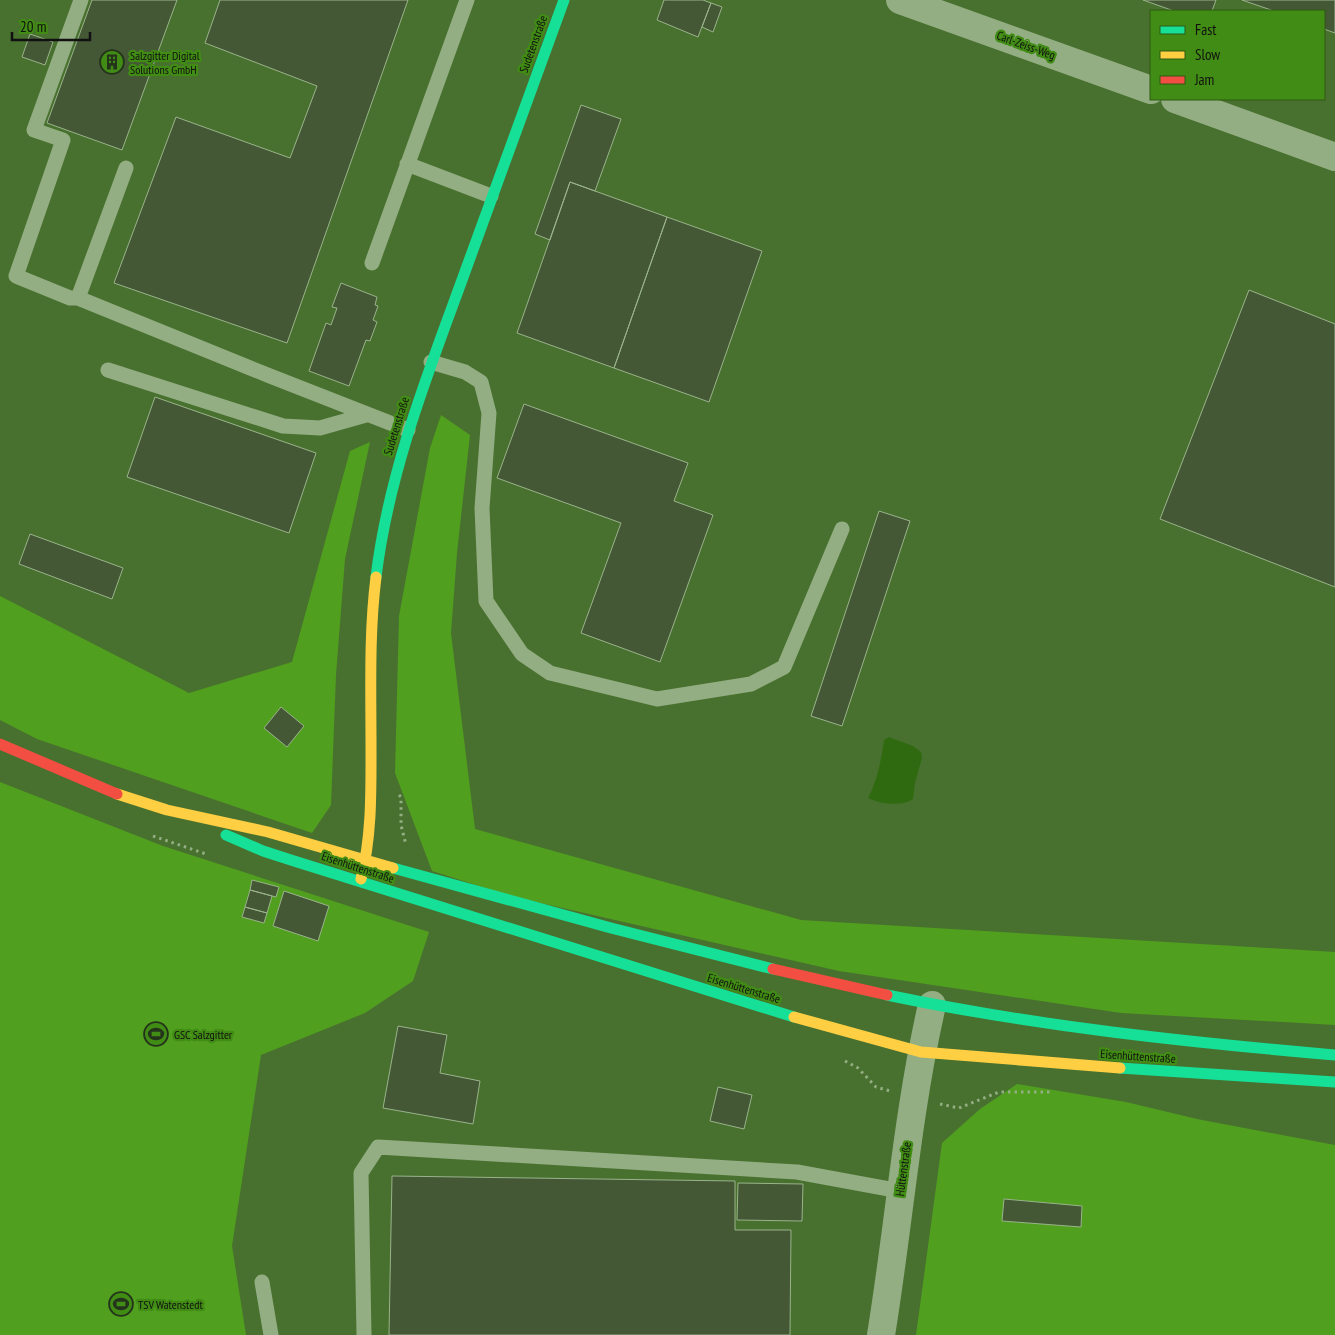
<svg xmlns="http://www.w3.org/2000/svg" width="1335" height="1335" font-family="'PT Sans Narrow',sans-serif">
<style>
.green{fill:#519f1f}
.water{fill:#306a10}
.building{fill:#445836;stroke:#9ab38b}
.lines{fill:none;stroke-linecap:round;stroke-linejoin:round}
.path{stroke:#94ae83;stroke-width:3;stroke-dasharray:2.5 4;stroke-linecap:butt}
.lane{stroke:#94ae83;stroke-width:15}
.street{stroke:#94ae83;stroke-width:28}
.fast{stroke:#16e098;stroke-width:11}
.slow{stroke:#ffcf43;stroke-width:11}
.jam{stroke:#f24e42;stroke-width:11}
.labels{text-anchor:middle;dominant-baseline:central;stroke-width:4.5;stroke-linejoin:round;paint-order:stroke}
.street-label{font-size:12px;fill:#111;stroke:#418c14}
.poi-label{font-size:12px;fill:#111;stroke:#418c14;text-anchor:start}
</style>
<rect width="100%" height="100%" fill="#48712f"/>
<path class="green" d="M441,415L470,435L457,553L451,633L475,829L801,920L1335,952V1025L1121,1013L839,971L510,896L432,871L395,773L399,616L430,448Z
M370,442L345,559L336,675L331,805L312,833L37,739L0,720V596L189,693L292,662L350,451Z
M0,782L163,846L429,932L413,981L365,1013L261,1055L232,1246L246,1335H0Z
M1017,1084L1126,1102L1197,1119L1335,1145V1335H916L942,1143L980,1109Z"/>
<path class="water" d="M889,737L913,746L921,752L922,758L915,783L913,799C902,807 879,804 868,798C878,779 881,760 884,740Z"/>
<path class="building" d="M92,0H177L122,150L47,123Z
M220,0H408L287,343L114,283L176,117L290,158L317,86L205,43Z
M664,0H703L711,3L698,37L657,20Z
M1143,0H1216L1212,11H1174Z
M1242,0H1335V33L1324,29V11H1274Z
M711,3L722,7L713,32L702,27Z
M30,34L53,42L45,65L22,57Z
M581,105L621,119L595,191L570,182L550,240L535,234Z
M570,182L667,217L614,368L517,333Z
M667,217L762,251L709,402L614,368Z
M341,283L377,297L375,305L378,306L373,320L377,322L370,341L366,340L349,386L309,371L326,323L331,325L337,308L332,307Z
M1249,290L1335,324V587L1160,519Z
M155,397L316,453L289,533L127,477Z
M524,404L688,463L674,501L713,515L660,662L581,633L621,523L497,478Z
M879,511L910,521L842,726L811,716Z
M30,534L123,568L112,599L19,564Z
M281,707L304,726L287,747L264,728Z
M252,880L279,887L276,897L250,890Z
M250,890L272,896L267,913L245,907Z
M284,891L329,906L318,941L273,926Z
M245,907L267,913L264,923L242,917Z
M398,1026L447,1035L440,1073L480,1081L473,1124L383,1108Z
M718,1087L752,1095L744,1129L710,1121Z
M392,1176L735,1181V1230H791L790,1335H389Z
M738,1183L803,1184L802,1221L737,1220Z
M1004,1199L1082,1206L1081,1227L1002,1221Z"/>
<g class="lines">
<path class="path" d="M399,795L401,797V825L406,845
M153,836L206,854
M845,1061L858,1068L876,1087L890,1091
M940,1104L959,1108L999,1092H1050"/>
<path class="lane" d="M81,0L34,130L63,140L16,276L70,298H78L270,376L408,430
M407,164L491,196
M372,263L467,0
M78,298L126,168
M431,362L465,372L481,382L489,413L482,508L486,601L522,654L550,673L657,699L751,684L784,667L842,529
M108,370L283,426L320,428L366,415
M262,1282L271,1335
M364,1335L361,1173L378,1147L797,1172L900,1191"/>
<path class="street" d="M900,0L1151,90
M1175,99L1335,157
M881,1335C899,1225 907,1114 932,1005"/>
<path class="fast" d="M376,577C388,478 424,383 458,291C493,194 528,97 564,0
M226,835L263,851L294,861L794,1017
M393,868L611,928L773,969
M887,995C1035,1026 1185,1042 1335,1055
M1120,1068L1335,1082"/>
<path class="slow" d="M117,794L167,810L268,832L393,868
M361,879C372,835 371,791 371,745C371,689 369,633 376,577
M794,1017L921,1052L1120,1068"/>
<path class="jam" d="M0,744L117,794
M773,969L887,995"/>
</g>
<defs>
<g id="building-ring" transform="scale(1.25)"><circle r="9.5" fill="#418c14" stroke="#24331c" stroke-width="1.5"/><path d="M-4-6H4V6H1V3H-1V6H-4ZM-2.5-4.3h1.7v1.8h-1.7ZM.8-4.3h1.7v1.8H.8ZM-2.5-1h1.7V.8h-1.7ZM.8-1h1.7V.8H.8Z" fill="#24331c"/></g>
<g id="stadium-ring" transform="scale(1.25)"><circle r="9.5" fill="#418c14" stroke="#24331c" stroke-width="1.5"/><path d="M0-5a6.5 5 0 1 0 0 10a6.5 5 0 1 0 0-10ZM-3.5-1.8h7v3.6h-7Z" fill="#24331c"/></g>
</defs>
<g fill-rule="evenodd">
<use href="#building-ring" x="112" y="62"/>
<use href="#stadium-ring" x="156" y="1034"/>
<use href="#stadium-ring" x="121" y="1304"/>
</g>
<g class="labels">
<g class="street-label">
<text transform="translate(533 44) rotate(-70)">Sudetenstraße</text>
<text transform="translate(1026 45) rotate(20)">Carl-Zeiss-Weg</text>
<text transform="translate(396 426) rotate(-73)">Sudetenstraße</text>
<text transform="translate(358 867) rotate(18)">Eisenhüttenstraße</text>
<text transform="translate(744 988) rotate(17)">Eisenhüttenstraße</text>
<text transform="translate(1138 1056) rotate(4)">Eisenhüttenstraße</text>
<text transform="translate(903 1169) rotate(-82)">Hüttenstraße</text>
</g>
<g class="poi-label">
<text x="130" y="55">Salzgitter Digital<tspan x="130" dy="14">Solutions GmbH</tspan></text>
<text x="174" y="1034">GSC Salzgitter</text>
<text x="138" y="1304">TSV Watenstedt</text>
</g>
</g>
<rect x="1150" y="10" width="175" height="90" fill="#418c14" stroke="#2e5b13"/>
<rect x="1160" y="26" width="25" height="8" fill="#16e098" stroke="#2e5b13"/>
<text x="1195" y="35" font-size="15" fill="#111111">Fast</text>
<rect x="1160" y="51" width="25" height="8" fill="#ffcf43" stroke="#2e5b13"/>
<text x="1195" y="60" font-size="15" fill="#111111">Slow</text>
<rect x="1160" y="76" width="25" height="8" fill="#f24e42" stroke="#2e5b13"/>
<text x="1195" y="85" font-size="15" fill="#111111">Jam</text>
<path d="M12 32v8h78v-8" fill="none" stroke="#111111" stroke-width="2.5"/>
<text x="20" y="32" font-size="15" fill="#111111" stroke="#418c14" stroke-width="4" paint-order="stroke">20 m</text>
</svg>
